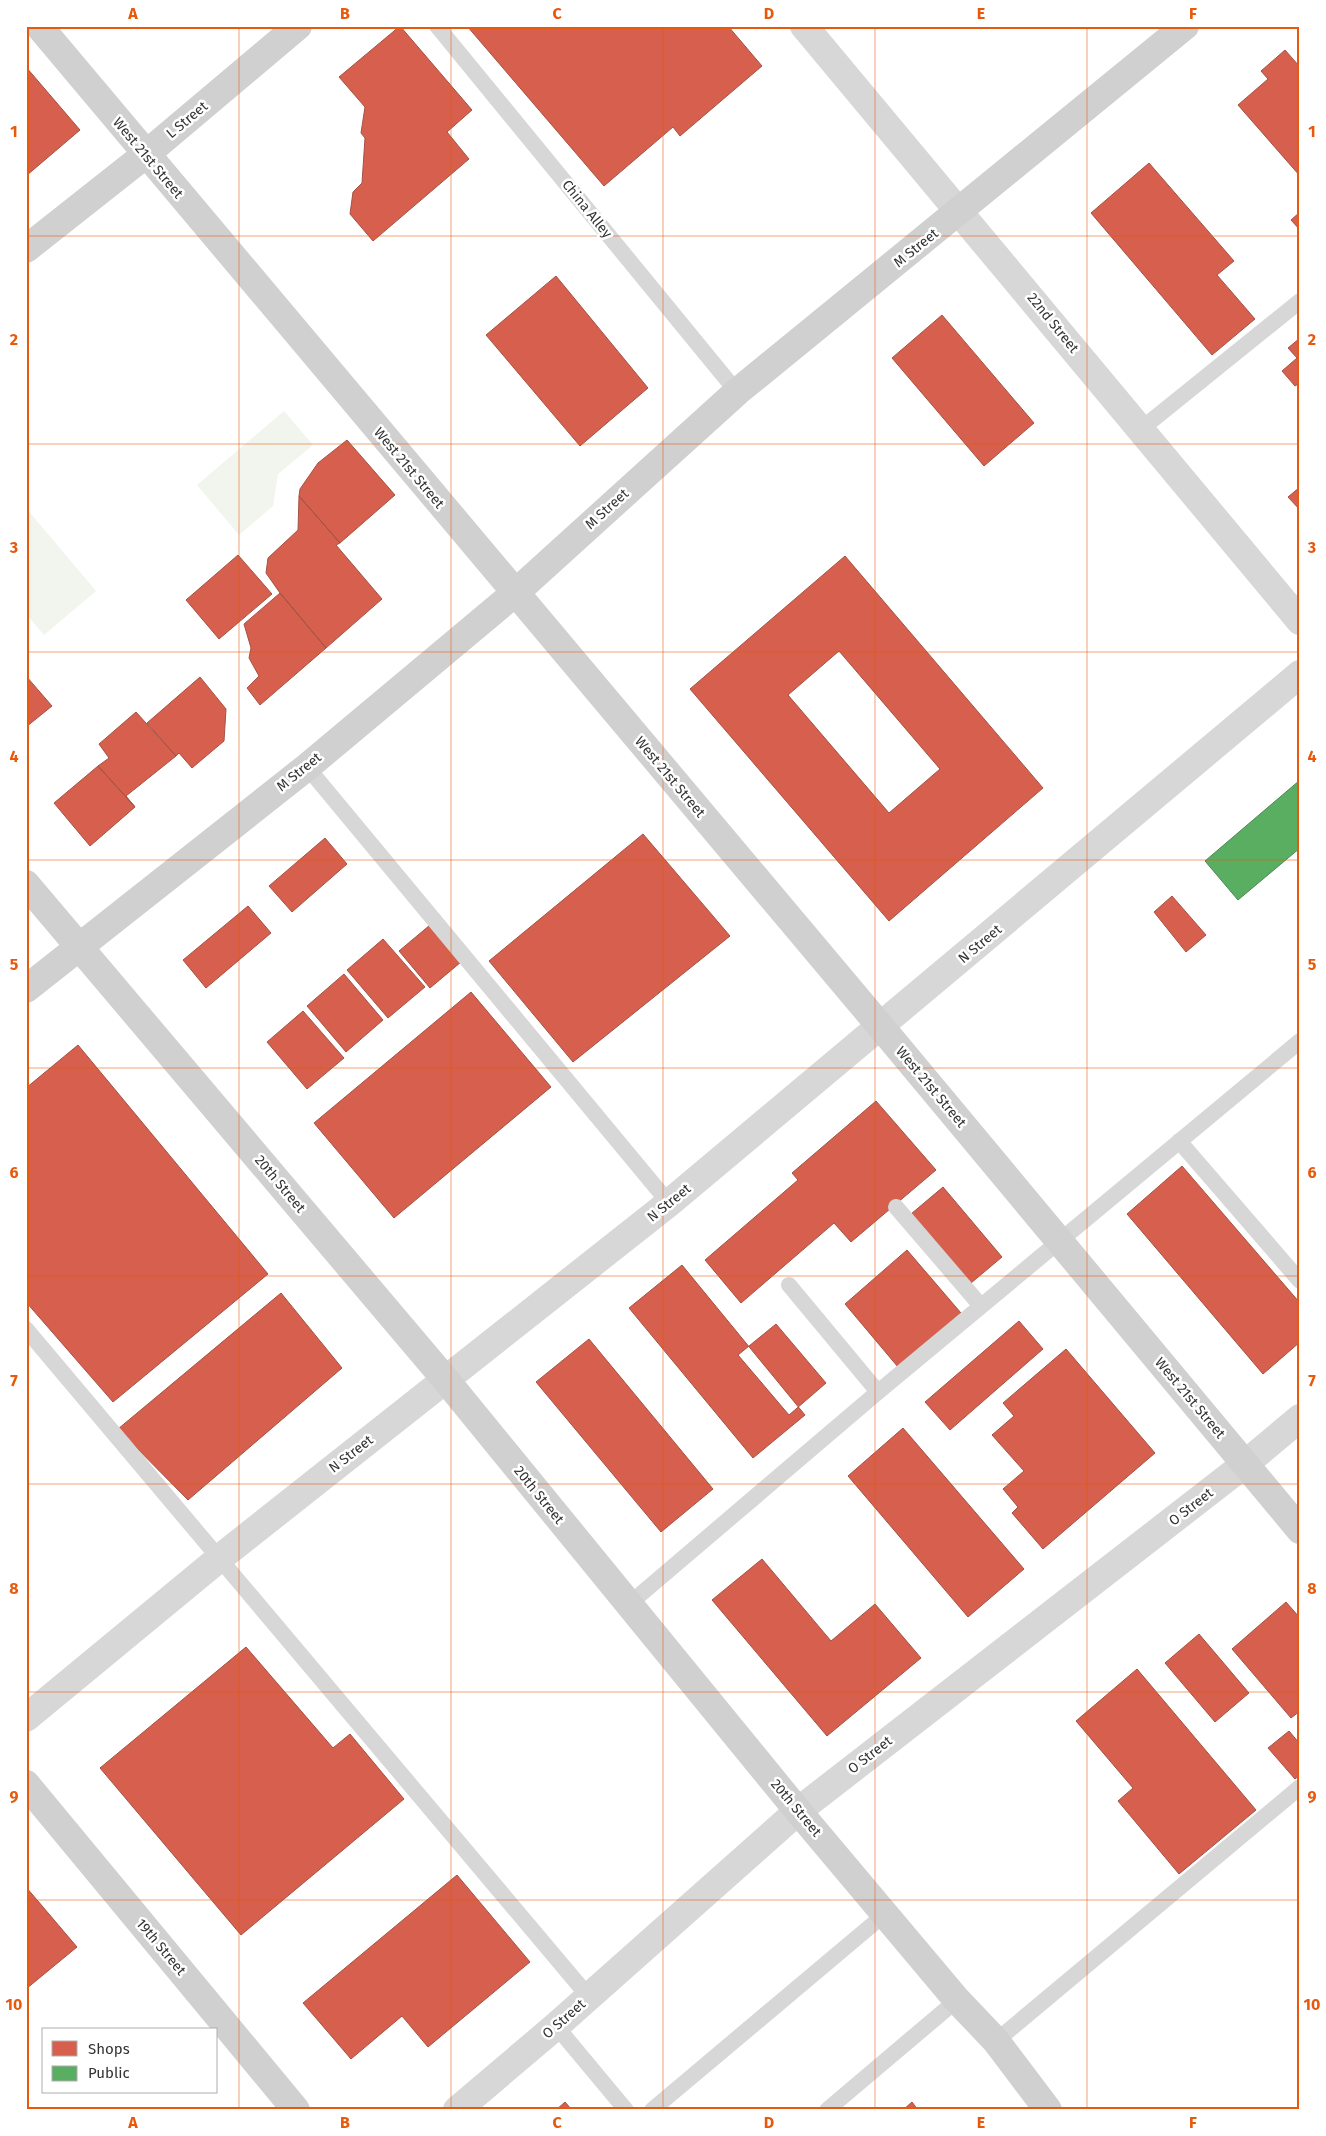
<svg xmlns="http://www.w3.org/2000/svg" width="1326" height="2136" font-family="'Fira Sans',sans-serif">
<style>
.green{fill:#f1f5ed}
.shops{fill:#d6604d;stroke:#a55245;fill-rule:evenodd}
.public{fill:#5aae61;stroke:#4e8953}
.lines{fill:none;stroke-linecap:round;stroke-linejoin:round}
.lane{stroke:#d7d7d7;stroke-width:16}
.street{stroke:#d7d7d7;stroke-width:28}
.secondary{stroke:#d0d0d0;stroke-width:28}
.grid{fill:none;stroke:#e8590c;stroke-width:1;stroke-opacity:0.55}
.labels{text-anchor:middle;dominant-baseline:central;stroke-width:5;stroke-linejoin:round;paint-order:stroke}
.street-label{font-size:14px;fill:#333;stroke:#fff}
.neatline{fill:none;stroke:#e8590c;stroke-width:2}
.grid-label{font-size:16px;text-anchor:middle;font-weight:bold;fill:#e8590c}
</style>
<rect width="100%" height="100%" fill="#fff"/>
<path class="green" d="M284,411L313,445L278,474L273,506L239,535L197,485Z
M26,508L96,591L44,635L26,614Z"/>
<path class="shops" d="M400,26L472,110L447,132L469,159L373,241L350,214L353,192L362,183L365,138L361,133L365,107L339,77Z
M467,26H728L762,66L680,136L673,127L604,186Z
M1285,50L1300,67V176L1238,105L1268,79L1261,71Z
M26,67L80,130L26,176Z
M1149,163L1234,261L1217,275L1255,319L1212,355L1091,213Z
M1300,212V230L1291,220Z
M556,276L648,388L580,446L486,335Z
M942,315L1034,423L984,466L892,358Z
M1300,338V383L1295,386L1282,371L1297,358L1288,348Z
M347,440L395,495L340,543L299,496L300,489L318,463Z
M1300,487V510L1288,497Z
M299,496L340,543L336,545L382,599L326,648L280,593L266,573L268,558L298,530Z
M238,555L272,594L219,639L186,600Z
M845,556L1043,788L889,921L690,689ZM839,651L940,769L889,813L788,695Z
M280,593L326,648L260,705L247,688L259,676L249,658L251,648L244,624Z
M26,676L52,706L26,727Z
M200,677L226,709L224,741L192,768L179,753L176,756L147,723Z
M136,712L176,756L126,796L135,807L98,766L109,758L99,744Z
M98,766L135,807L90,846L54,803Z
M643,834L730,936L573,1062L489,961Z
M325,838L347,864L292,912L269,886Z
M1172,896L1206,935L1186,952L1154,912Z
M248,906L271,933L206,988L183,960Z
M430,925L461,962L430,988L399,951Z
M383,939L425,987L388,1018L347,970Z
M344,974L383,1020L346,1052L307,1006Z
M471,992L551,1087L394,1218L314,1123Z
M303,1011L344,1058L307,1089L267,1042Z
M78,1045L268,1274L113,1402L26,1302V1088Z
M876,1101L936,1170L851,1242L834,1223L741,1303L705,1260L798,1180L792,1173Z
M1182,1166L1300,1303V1342L1263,1374L1127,1214Z
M943,1187L1002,1257L971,1283L911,1214Z
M907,1250L961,1313L898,1367L845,1304Z
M682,1265L805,1415L753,1458L629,1308Z
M281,1293L342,1368L188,1500L118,1429Z
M1019,1321L1043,1349L950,1430L925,1402Z
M776,1324L826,1383L789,1415L738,1355Z
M589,1339L713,1489L661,1532L536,1382Z
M1066,1349L1155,1453L1043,1549L1012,1513L1018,1507L1003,1489L1024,1471L992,1435L1014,1416L1003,1403Z
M903,1428L1024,1569L968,1617L848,1476Z
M762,1559L831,1641L875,1604L921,1658L827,1736L712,1600Z
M1286,1602L1300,1618V1711L1291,1718L1232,1649Z
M1199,1634L1249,1693L1215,1722L1165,1663Z
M246,1647L333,1748L350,1734L404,1799L241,1935L100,1768Z
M1137,1669L1256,1810L1179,1874L1118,1801L1133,1788L1076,1721Z
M1289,1731L1300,1744V1775L1295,1779L1268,1748Z
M457,1875L530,1962L428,2047L402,2016L351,2059L303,2003Z
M26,1887L77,1947L26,1989Z
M565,2102L572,2110H556Z
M912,2102L918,2110H903Z"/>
<path class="public" d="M1300,780V848L1238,900L1205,861Z"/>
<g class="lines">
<path class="lane" d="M437,26L737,392
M1140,430L1300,301
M307,767L669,1203
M1179,1141L1300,1281
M896,1207L981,1306
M789,1285L878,1392
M26,1329L589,1997
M628,1605L878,1392L1300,1041
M556,2026L626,2110
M996,2041L1300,1787
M652,2110L885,1914
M827,2110L957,2000"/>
<path class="street" d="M804,26L1300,621
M26,1718L221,1557L669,1203L1300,674
M457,2110L556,2026L798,1811L1245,1464L1300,1418"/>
<path class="secondary" d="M39,26L881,1027L1300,1530
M26,249L145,155L298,26
M26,884L445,1379L798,1811L957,2000L996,2041L1048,2110
M26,989L307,767L515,593L737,392L1185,26
M26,1784L296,2110"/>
</g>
<path class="grid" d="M239,26V2110M451,26V2110M663,26V2110M875,26V2110M1087,26V2110M26,236H1300M26,444H1300M26,652H1300M26,860H1300M26,1068H1300M26,1276H1300M26,1484H1300M26,1692H1300M26,1900H1300"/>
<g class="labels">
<g class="street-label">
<text transform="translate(187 120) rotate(-40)">L Street</text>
<text transform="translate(148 158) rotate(50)">West 21st Street</text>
<text transform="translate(587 209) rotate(51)">China Alley</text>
<text transform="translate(916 248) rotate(-39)">M Street</text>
<text transform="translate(1053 323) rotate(51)">22nd Street</text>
<text transform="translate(409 468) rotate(50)">West 21st Street</text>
<text transform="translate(607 509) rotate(-42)">M Street</text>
<text transform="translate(299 772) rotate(-39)">M Street</text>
<text transform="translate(670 777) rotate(50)">West 21st Street</text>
<text transform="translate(980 944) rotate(-40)">N Street</text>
<text transform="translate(931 1087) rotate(50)">West 21st Street</text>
<text transform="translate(280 1184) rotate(50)">20th Street</text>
<text transform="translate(669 1203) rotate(-39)">N Street</text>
<text transform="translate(1190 1398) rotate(50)">West 21st Street</text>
<text transform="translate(351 1454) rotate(-38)">N Street</text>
<text transform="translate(539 1495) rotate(51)">20th Street</text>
<text transform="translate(1191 1507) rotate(-38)">O Street</text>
<text transform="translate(870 1755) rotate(-38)">O Street</text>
<text transform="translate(796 1808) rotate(50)">20th Street</text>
<text transform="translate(161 1947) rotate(50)">19th Street</text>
<text transform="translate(564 2019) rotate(-41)">O Street</text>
</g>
</g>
<rect width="1326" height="2136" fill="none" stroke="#ffffff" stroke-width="55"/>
<rect x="42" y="2028" width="175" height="65" fill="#ffffff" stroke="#adadad"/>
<rect x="52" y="2041" width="25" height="15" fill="#d6604d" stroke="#adadad"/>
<text x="88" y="2054" font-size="15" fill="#333333">Shops</text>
<rect x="52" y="2066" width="25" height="15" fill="#5aae61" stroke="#adadad"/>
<text x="88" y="2078" font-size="15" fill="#333333">Public</text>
<rect x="28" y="28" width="1270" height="2080" class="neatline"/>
<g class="grid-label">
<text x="133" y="19">A</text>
<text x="345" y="19">B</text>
<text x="557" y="19">C</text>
<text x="769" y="19">D</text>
<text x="981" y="19">E</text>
<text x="1193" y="19">F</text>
<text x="14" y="137">1</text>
<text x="1312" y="137">1</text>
<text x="14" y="345">2</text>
<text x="1312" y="345">2</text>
<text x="14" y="553">3</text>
<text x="1312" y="553">3</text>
<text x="14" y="762">4</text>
<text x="1312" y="762">4</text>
<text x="14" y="970">5</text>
<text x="1312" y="970">5</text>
<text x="14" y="1178">6</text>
<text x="1312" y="1178">6</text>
<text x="14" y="1386">7</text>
<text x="1312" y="1386">7</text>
<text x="14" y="1594">8</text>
<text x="1312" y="1594">8</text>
<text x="14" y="1802">9</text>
<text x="1312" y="1802">9</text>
<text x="14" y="2010">10</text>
<text x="1312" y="2010">10</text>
<text x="133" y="2128">A</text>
<text x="345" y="2128">B</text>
<text x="557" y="2128">C</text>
<text x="769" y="2128">D</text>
<text x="981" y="2128">E</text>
<text x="1193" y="2128">F</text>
</g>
</svg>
